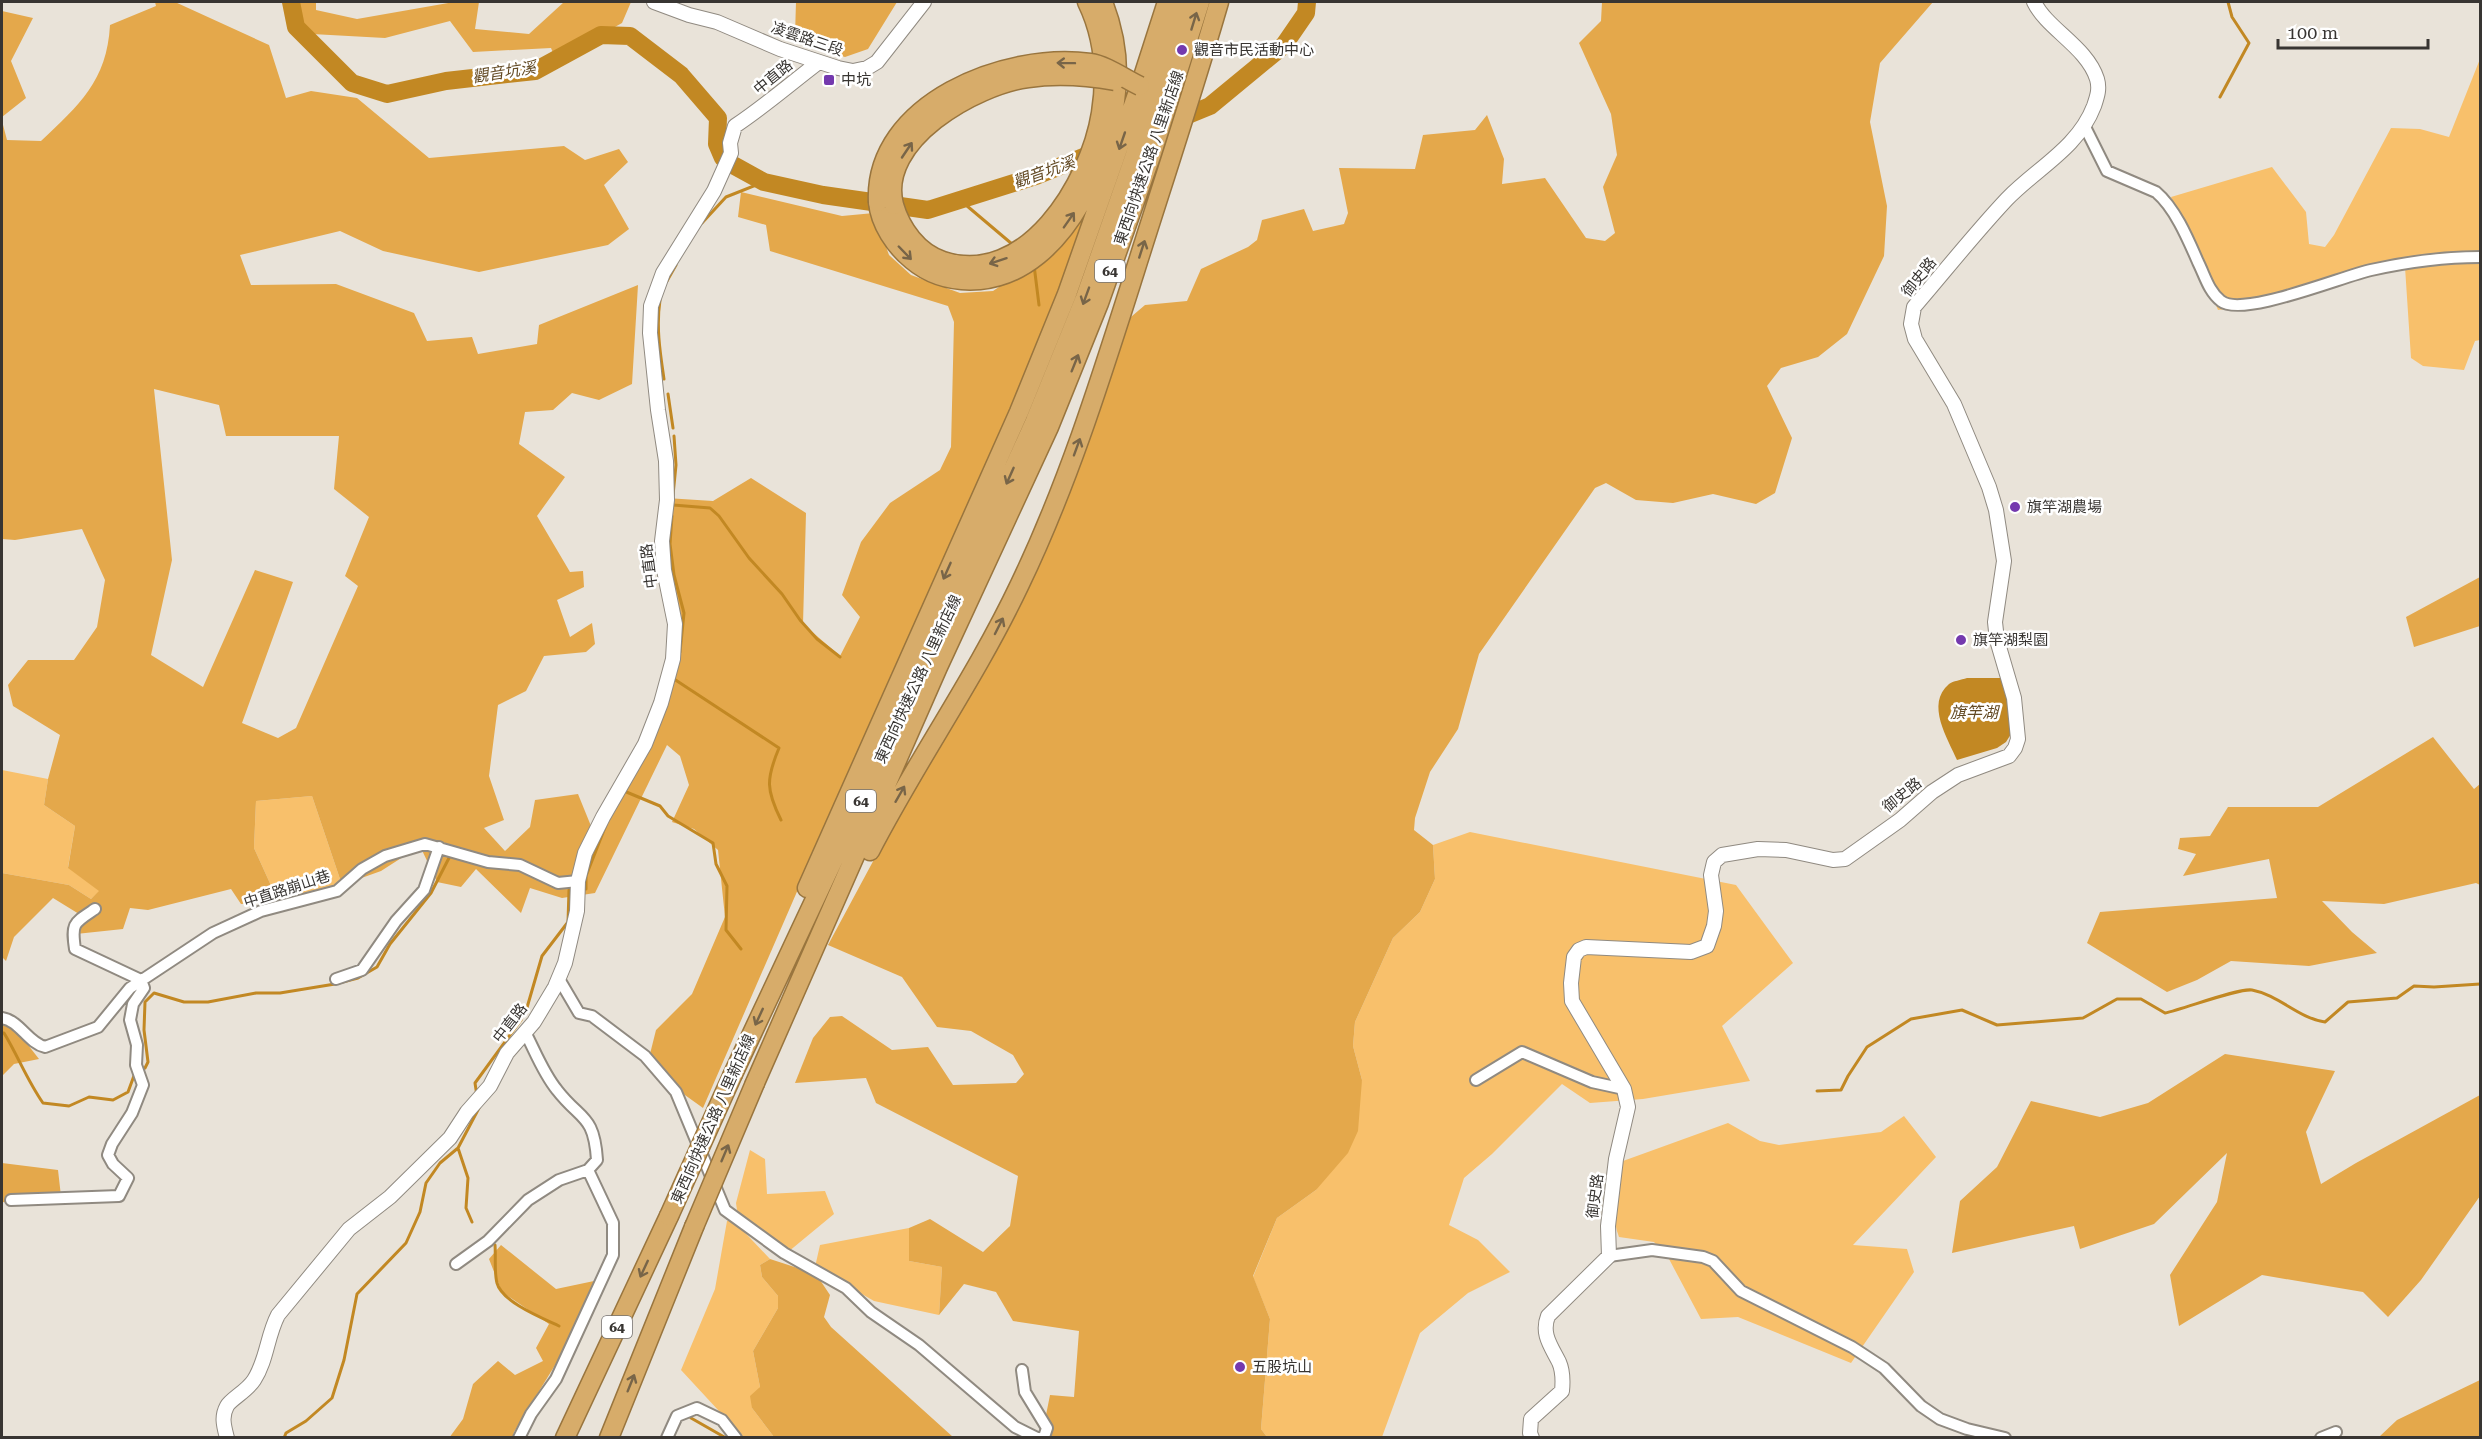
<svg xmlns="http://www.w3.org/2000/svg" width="2482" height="1439" font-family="'Roboto Serif','Noto Sans TC',serif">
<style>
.green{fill:#f8c06b}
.forest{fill:#e4a84b;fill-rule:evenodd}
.water{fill:#c28823}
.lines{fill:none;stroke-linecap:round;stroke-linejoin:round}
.stream{stroke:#c28823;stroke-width:3}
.river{stroke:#c28823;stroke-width:18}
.minor-casing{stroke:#908a81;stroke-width:14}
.tertiary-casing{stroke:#908a81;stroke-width:16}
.trunk-casing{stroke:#99753e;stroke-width:21}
.minor{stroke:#fff;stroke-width:10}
.tertiary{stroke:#fff;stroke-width:14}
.trunk{stroke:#d7ac6a;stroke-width:18}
.trunk-bridge-casing{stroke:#99753e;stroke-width:21;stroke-linecap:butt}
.trunk-bridge{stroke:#d7ac6a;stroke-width:18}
.oneway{stroke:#786548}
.poi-dot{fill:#7439ae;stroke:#fff;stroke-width:2}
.labels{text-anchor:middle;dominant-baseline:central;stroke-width:5;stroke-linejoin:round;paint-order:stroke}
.shield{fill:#fff;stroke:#747270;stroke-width:1.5}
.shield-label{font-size:14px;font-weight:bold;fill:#383532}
.street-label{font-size:15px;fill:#383532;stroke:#fff}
.poi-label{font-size:15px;fill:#383532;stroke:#fff;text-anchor:start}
.water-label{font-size:16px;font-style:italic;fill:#624923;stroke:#fff}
</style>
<rect width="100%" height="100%" fill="#e9e3d9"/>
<path class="green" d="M2480,59V340L2475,341L2464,370L2423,366L2411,358L2405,267L2249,306L2218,310L2171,197L2272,167L2306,212L2309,244L2325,247L2334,235L2391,128L2420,129L2449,137Z
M2,770L48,779L44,805L75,826L68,867L100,891L91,899L69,885L2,873Z
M312,796L342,885L278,901L254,848L256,801Z
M1470,832L1736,885L1793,963L1722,1026L1750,1081L1643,1099L1590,1103L1562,1084L1492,1154L1464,1178L1449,1225L1478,1240L1510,1272L1468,1293L1420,1333L1382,1437H1267L1261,1429L1270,1319L1253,1277L1277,1218L1316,1190L1362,1080L1353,1046L1355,1022L1393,938L1420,912L1435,879L1433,845Z
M1904,1116L1936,1157L1853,1245L1907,1249L1914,1272L1851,1363L1738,1317L1701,1319L1669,1259L1654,1242L1619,1237C1609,1212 1618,1186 1623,1161L1728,1123L1760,1141L1779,1145L1881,1132Z
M750,1150L765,1159L767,1194L825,1191L834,1214L788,1252L738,1217L736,1203Z
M727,1221H734L770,1259L760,1265L762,1277L778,1296V1308L753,1351L760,1387L752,1408L774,1437H743L681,1370L715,1289Z
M909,1228V1261L942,1267L939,1315L874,1301L815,1267L820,1245Z"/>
<path class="forest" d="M155,2H175L269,45L286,98L311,91L357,98L429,158L564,146L585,160L619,149L628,162L604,185L629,229L608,245L479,272L383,251L340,231L240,255L251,285L336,284L414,313L427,341L472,337L478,354L537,344L539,325L638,285L632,384L599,400L572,393L553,410L525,412L519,444L565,477L537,516L570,572L583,571L584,587L557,600L570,637L592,623L595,644L586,652L544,656L526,691L498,705L489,776L504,820L484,828L505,851L530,827L535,800L578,794L591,826L636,754L667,670L672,617L666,498L713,501L751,478L806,513L803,624L840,656L860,617L842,595L861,542L890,503L940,470L951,447L954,322L948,306L770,251L766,225L738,217L741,192L842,216L874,213L889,255L911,275L960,293L993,291L1041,259L1089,206L1098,209L981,489L895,666L703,1108L664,1080L650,1054L656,1030L692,994L725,917L718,850L694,829L672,822L689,785L680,756L667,745L595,893L562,898L530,888L521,913L476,869L461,887L437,882L420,846L381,871L342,885L312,796L256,801L254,848L278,901L241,904L231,889L148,910L130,908L123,929L76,934L79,914L53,898L14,937L6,961L2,957V873L69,885L91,899L99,891L68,868L75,826L44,805L48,779L60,735L13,706L8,685L28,660H74L97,627L105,580L82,529L15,540L2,539V121L7,140L41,141C79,105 107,81 110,25L156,6ZM154,389L219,405L226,436H339L334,489L369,517L345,576L358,586L296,728L278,738L242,723L293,582L255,570L203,687L151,655L172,560Z
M284,2H316V10L357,19L454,2H479L475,29L529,34L564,2H631L622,23L556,60L551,48L473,52L450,21L385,38L312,34L285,9Z
M796,2H897L868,49L845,57L804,45L795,35Z
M1602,2H1933L1880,63L1870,122L1887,206L1884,256L1847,334L1818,357L1781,368L1767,386L1792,438L1775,493L1756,504L1713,494L1673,503L1636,500L1606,483L1595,488L1479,654L1458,729L1430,772L1415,818L1414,830L1433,845L1435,879L1420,912L1393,938L1355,1022L1353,1046L1362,1080L1358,1131L1348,1153L1316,1190L1277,1218L1253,1276L1270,1319L1261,1429L1267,1437H1036L1043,1430L1050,1395L1074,1397L1079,1331L1013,1321L996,1292L964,1284L939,1315L942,1267L909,1261V1228L930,1219L983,1252L1010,1226L1018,1176L876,1103L866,1078L795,1083L813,1038L830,1017L842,1016L892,1050L928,1047L953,1085L1016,1083L1024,1074L1013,1055L971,1031L937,1027L902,977L828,945L1060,514L1125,322L1145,305L1187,301L1201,269L1248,247L1257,240L1262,220L1304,209L1313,231L1344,224L1348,213L1339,168L1415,169L1423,135L1475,130L1487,115L1504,159L1502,184L1545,178L1586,238L1605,241L1615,233L1603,187L1617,155L1611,114L1579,43L1601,21Z
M2,11L33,18L11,61L26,98L2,117Z
M2480,577V626L2414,647L2406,617Z
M2433,737L2474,789L2480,784V885L2476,883L2384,904L2322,901L2352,932L2377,953L2309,966L2231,961L2197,980L2167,992L2087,943L2100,912L2277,898L2269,859L2183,876L2196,854L2178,849L2180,838L2210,836L2228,807H2318Z
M2,1024L14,1027L39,1059L14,1064L2,1076Z
M2225,1054L2335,1071L2306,1132L2321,1184L2356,1163L2480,1095V1196L2421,1280L2388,1317L2363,1292L2262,1275L2179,1326L2170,1275L2217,1202L2227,1153L2154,1224L2080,1249L2074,1226L1952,1253L1960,1201L1997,1167L2031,1101L2100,1117L2148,1103Z
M2,1163L58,1170L62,1205L2,1202Z
M501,1245L556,1289L594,1281L560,1357L514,1432L513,1437L449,1438L463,1419L473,1384L498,1361L515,1375L543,1361L536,1348L549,1324L502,1292L489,1259Z
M770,1259L816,1274L830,1295L824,1317L831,1327L953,1437H774L752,1408L750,1396L760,1387L753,1351L778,1308V1296L762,1277L760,1265Z
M2480,1380V1437H2379L2397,1420Z"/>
<path class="water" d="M1967,678H2001L2006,688L2011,734L2006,742L1997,748L1957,760C1948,739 1925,704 1949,684C1953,681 1961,680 1967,678Z"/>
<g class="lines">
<path class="stream" d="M2220,97L2249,43L2232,17L2228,2
M960,200L1012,244
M702,223L726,197L764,182
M1034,265L1039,305
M667,281L676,265
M660,300C656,327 660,352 664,379
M668,394L673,428
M673,495L676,465L674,436
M673,505L710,508L719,516L749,558L782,594L800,620L817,639L840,657
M672,516L670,544L674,575L684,613L680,652
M674,679L779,748C766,779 766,790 781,820
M624,791L660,806L668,816L713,843L716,864L727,886L726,930L741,949
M586,889V876L606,825
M526,1011L542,956L568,922L569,890
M2,1033H4C18,1056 27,1080 43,1103L69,1106L89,1097L113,1100L128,1092L135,1073
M145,1068L148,1062L144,1030L145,1002L154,993L184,1002H208L256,993H280L335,984L358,978L377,967L390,944L431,893L450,856
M1817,1091L1841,1090L1848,1076L1867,1047L1911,1019L1962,1010L1997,1025L2083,1018L2117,999H2141L2165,1013C2184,1009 2238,988 2252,990C2279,995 2298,1018 2325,1022L2348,1002L2397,998L2414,986L2434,987L2480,984
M477,1096L475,1083L521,1020
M458,1148L468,1178L466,1208L472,1222
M495,1245C496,1257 494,1272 497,1283C502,1302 542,1318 559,1326
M691,1418L726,1438
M284,1438L286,1433L306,1421L332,1398L344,1360L357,1294L406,1243L420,1212L426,1183L440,1163L458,1148L479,1108"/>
<path class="river" d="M291,2L296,27L352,83L387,94L446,81L535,71L601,35L630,36L681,75L718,118L717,144L723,158
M1149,131L1210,106L1284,45L1306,13L1307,2
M733,165L764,182L823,195L928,210L1036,176L1098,151"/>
<g class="minor-casing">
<path id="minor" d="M2084,125L2107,171L2156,192C2175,208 2188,239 2198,262C2205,276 2209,292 2221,301C2242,318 2343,276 2371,270C2407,262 2444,257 2480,257
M561,974L559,979L579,1013L592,1016L645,1056L676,1092L725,1210L784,1253L846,1288L871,1312L919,1345L1015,1427L1037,1438
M336,979L362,970L396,921L424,890L439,847
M2,1018C20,1021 28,1043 45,1047L98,1027L130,988L213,933L261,911L337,891L362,869L385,856L425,844L488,862L520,865L558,883L578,881
M1476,1080L1522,1052L1592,1082L1624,1089
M11,1200L119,1196L128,1178L113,1164L108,1155L112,1144L132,1113L143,1085L136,1065L137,1045L130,1020L133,1004L144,988L141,980L75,949C71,923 74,923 95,909
M1609,1256L1652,1250L1703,1257L1713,1261L1741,1291L1852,1347L1884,1368L1921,1406L1940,1419L1967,1429L2005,1438
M456,1264L488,1241L528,1200L559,1180L588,1170L597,1160C594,1114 581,1121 557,1090C543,1073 535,1051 525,1032
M1022,1370L1025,1392L1047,1428L1044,1437L1040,1438
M519,1438L531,1414L556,1379L613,1255V1223L588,1170
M667,1438L677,1416L697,1408L722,1420L736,1438
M2321,1438L2336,1432"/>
</g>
<g class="tertiary-casing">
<path id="tertiary" d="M654,2L689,15L717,22L780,49L838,68L853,71L867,68L877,62L924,2
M227,1438C224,1426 221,1417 227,1406C231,1399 247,1391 254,1380C267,1360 267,1336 278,1315L349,1229L390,1197L450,1138L467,1112L490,1086L507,1053L534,1022L555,987L565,963L577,911L578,881L585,853L603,817L645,744L661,703L673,659L675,624L664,570L662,541L667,500L666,461L658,410L650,333L651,306L663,273L714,191L731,153L730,143L735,126C765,106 790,84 819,62
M1532,1438L1530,1433L1531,1419L1562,1391C1563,1381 1563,1371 1559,1362C1551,1346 1541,1334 1548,1316L1609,1256L1608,1226L1616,1159L1628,1107L1624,1089L1572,1001L1571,983L1574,957L1579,950L1586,947L1691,952L1707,946L1714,926L1716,911L1711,875L1714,862L1722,855L1758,849L1786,850L1833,860L1845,859L1900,820L1932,792L1958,775L2009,756L2015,748L2018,739L2014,698L1997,640L1995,622L2004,561L1996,510L1989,487L1954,404L1915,339L1911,324L1914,307C1945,271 1975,233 2007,199C2037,168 2078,148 2094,106C2097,97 2100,89 2097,79C2087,47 2047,29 2034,2"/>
</g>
<g class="trunk-casing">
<path id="trunk" d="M878,202C880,224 895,246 912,260C931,276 955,282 980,280C1067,272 1117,150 1117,73C1117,48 1112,25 1103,2
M894,205C901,229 918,253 943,261C1026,288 1090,183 1101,113C1107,75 1104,37 1087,2
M870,851C917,760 976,677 1020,584C1068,484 1101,378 1135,271C1163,182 1193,92 1219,2
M807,888L1019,412L1067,294L1140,86L1167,2
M733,1074L923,669L1035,421L1085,298L1136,152L1184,2
M755,1083L938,667L1049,427L1099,303L1151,156L1200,2
M565,1438L669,1216
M609,1438L694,1227"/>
</g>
<use href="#minor" class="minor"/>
<use href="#tertiary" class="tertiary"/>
<use href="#trunk" class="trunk"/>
<g class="trunk-bridge-casing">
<path id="trunk-bridge" d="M878,202C873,103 1007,51 1090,63C1106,65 1125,79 1140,86
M894,205C877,140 976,85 1028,78C1057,74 1087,76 1115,81
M669,1216L733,1074
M694,1227L755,1083"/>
</g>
<use href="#trunk-bridge" class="trunk-bridge"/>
</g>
<defs><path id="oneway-shaft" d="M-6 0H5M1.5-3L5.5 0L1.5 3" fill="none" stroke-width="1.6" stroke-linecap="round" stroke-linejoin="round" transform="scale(1.5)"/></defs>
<g class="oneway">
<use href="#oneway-shaft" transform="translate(1194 21) rotate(-73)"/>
<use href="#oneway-shaft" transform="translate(1066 63) rotate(-179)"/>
<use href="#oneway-shaft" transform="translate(1122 141) rotate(109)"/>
<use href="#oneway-shaft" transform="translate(907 150) rotate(-56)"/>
<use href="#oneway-shaft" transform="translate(1069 220) rotate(-55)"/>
<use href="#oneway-shaft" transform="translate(1142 249) rotate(-72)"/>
<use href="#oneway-shaft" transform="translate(905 253) rotate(46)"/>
<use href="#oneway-shaft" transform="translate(998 261) rotate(162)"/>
<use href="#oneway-shaft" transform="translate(1086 296) rotate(110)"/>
<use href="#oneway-shaft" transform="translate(1075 363) rotate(-68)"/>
<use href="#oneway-shaft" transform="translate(1077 447) rotate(-70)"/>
<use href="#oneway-shaft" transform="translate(1010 476) rotate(114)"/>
<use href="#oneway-shaft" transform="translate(947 571) rotate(114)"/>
<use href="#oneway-shaft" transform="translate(999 626) rotate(-63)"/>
<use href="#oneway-shaft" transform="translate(900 794) rotate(-60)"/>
<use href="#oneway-shaft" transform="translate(759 1017) rotate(115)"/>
<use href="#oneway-shaft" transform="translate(725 1153) rotate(-67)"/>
<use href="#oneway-shaft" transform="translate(644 1269) rotate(115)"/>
<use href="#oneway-shaft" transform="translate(631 1383) rotate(-68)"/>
</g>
<g class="poi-dot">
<circle cx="1182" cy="50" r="6"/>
<rect x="823" y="74" width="12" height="12" rx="3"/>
<circle cx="2015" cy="507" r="6"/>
<circle cx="1961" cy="640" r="6"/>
<circle cx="1240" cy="1367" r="6"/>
</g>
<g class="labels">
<g class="shield">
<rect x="1095" y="260" width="30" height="22" rx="4.5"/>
<rect x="846" y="790" width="30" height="22" rx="4.5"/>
<rect x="602" y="1316" width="30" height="22" rx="4.5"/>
</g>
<g class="shield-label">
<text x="1110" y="271">64</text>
<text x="861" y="801">64</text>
<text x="617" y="1327">64</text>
</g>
<g class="street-label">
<text transform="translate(807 39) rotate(19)">凌雲路三段</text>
<text transform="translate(773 77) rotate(-39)">中直路</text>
<text transform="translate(1149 158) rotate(-71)">東西向快速公路 八里新店線</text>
<text transform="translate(1919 277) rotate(-51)">御史路</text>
<text transform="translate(649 566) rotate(-97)">中直路</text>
<text transform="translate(918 679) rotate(-65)">東西向快速公路 八里新店線</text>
<text transform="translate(1902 795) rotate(-39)">御史路</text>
<text transform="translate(287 889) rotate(-18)">中直路崩山巷</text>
<text transform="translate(510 1023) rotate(-52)">中直路</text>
<text transform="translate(713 1119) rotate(-66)">東西向快速公路 八里新店線</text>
<text transform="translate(1595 1196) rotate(-83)">御史路</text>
</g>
<g class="poi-label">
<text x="1194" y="50">觀音市民活動中心</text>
<text x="841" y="80">中坑</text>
<text x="2027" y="507">旗竿湖農場</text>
<text x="1973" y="640">旗竿湖梨園</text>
<text x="1252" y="1367">五股坑山</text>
</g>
<g class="water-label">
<text transform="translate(504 72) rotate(-9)">觀音坑溪</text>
<text transform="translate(1044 172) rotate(-20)">觀音坑溪</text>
<text x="1974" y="712">旗竿湖</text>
</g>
</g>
<rect width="2482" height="1439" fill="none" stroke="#383532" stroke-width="6"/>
<path d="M2278 39v9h150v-9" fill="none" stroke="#383532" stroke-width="3"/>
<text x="2287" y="39" font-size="18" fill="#383532" stroke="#ffffff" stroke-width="4.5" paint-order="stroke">100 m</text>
</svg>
